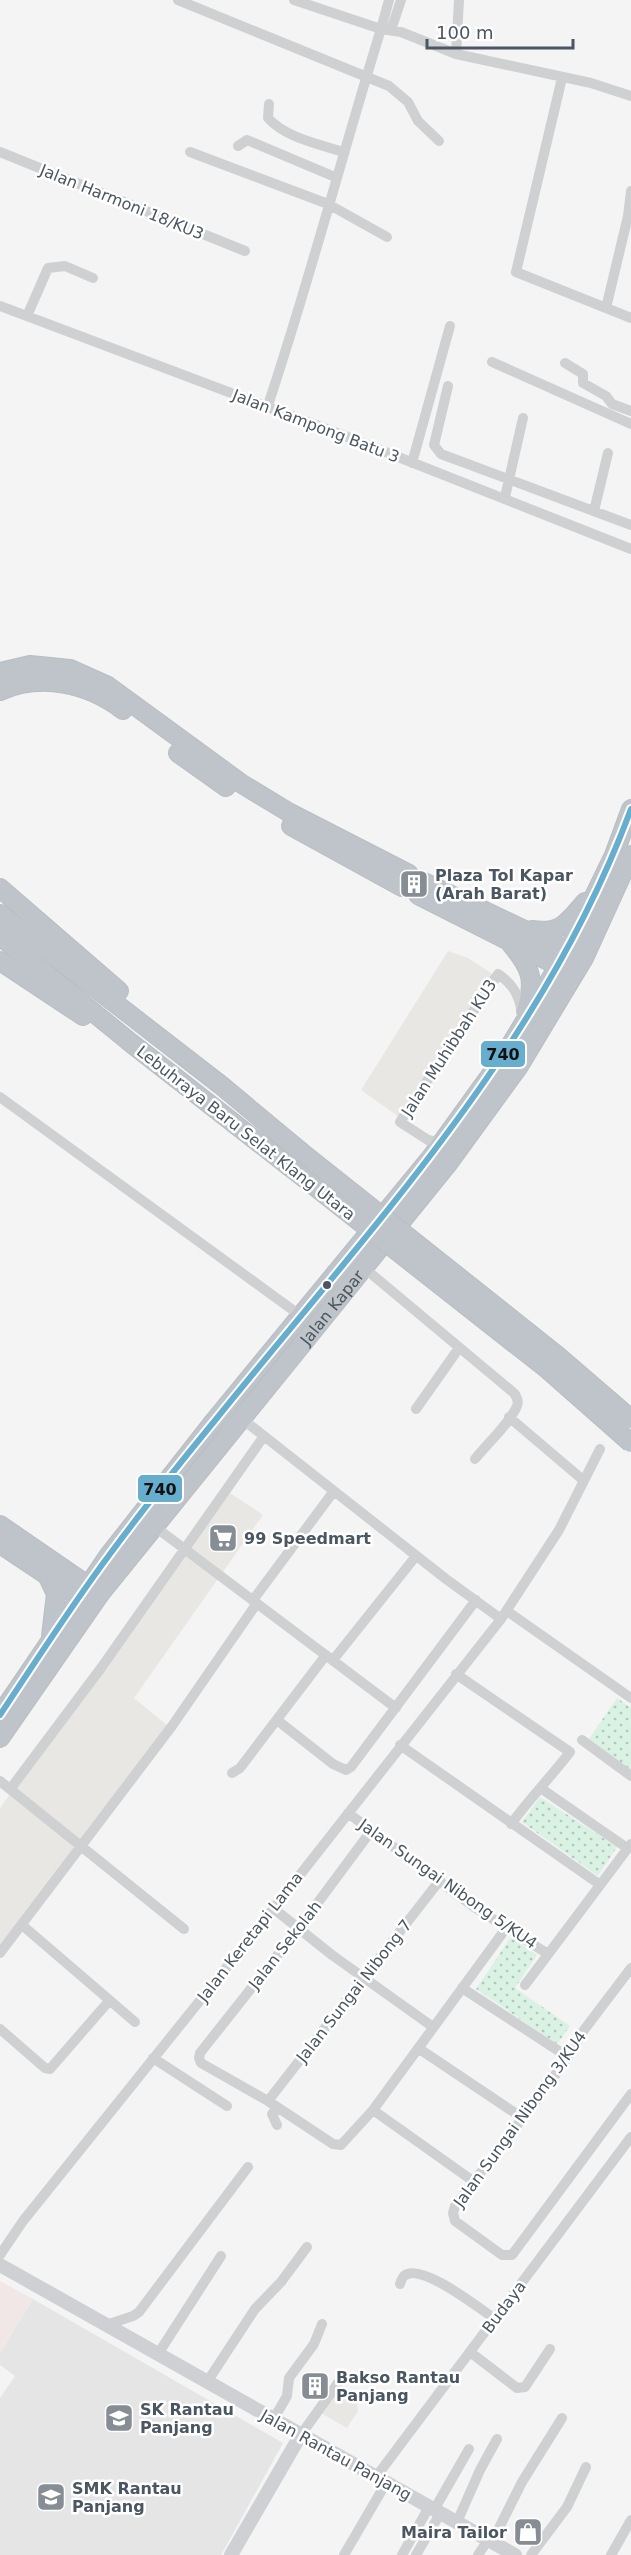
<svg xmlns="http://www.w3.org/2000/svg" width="631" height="2555" font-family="'DejaVu Sans',sans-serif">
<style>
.commercial{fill:#e8e7e3}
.education{fill:#e6e5e6}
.medical{fill:#f1e7e6}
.green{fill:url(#green-dots)}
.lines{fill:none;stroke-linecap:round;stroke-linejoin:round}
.highway-casing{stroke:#b9bec3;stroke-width:20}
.street{stroke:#ced0d2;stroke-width:10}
.secondary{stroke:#ced0d4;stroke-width:14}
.highway{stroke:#bec4c9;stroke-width:18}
.highway-bridge-casing{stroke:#b9bec3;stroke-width:20;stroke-linecap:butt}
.highway-bridge{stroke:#bec4c9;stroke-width:18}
.bus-1-casing{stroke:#fff;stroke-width:10}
.bus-1{stroke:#67adce;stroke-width:6}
.bus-dot{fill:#4a5661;stroke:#fff;stroke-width:2}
.labels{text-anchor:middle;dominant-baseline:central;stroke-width:5;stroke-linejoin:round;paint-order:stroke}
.street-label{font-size:16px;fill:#4a5661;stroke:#fff}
.poi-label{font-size:16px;font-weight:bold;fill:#4a5661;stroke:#fff;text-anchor:start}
.line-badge{stroke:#fff;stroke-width:2}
.pale-badge-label{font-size:16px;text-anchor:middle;font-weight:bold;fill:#111}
</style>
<defs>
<pattern id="green-dots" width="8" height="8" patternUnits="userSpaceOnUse" patternTransform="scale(1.5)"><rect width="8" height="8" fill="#d9f2e3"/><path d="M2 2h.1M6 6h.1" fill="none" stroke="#b2c7bb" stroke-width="1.8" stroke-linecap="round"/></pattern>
</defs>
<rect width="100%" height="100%" fill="#f4f4f4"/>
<path class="commercial" d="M448,951L468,958L494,975L399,1117L361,1090Z
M230,1493L263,1515L134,1698L168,1726L0,1946V1808Z
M339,2387L360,2400L357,2406L358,2411L347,2428L319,2412Z"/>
<path class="education" d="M33,2299L283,2443L221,2555H0V2398L15,2376L0,2365V2353Z"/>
<path class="medical" d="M0,2281L33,2299L0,2353Z"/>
<path class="green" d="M617,1698L631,1708V1770L589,1739Z
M540,1797L617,1847L598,1876L522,1822Z
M511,1937L537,1955L515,1988L570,2026L557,2044L476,1989Z"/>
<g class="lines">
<g class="highway-casing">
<g id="highway">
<path d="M0,672L30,665L70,669L108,686L242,784L290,813L409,874"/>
<path d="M0,691C41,673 88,683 123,710"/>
<path d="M178,753L226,787"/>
<path d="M291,826L402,887"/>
<path d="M424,882L577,955"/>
<path d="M0,888L119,991"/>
<path d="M418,895L568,971"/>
<path d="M0,914L222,1086L300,1151"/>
<path d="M532,930C561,934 567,923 585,902"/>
<path d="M0,936L131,1043L290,1167"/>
<path d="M511,944C531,968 536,980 526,1011"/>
<path d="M0,961L83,1016"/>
<path d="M0,1525L96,1591"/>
<path d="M0,1544L90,1604"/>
<path d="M48,1577L56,1594L51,1636"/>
<path d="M0,1715L109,1555L215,1420L432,1156L502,1059L568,950L614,855L631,809"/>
<path id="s1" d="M0,1738L100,1594L447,1165L519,1066L584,958L631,855"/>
</g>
</g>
<path class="street" d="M178,0L389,86L408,102L418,121L439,141
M294,0L381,29L389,0
M391,30L401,0
M456,54L459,0
M562,78L516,272L631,318
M269,104L268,118C286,138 319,144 343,152
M238,146L247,140L335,177
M0,152L245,251
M190,152L328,204L387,237
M0,306L345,436L631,549
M606,308L628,216L631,191
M27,316L48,268L65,266L93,278
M492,362L631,424
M565,363L583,374V383L606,396L612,404L631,411
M448,386L434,445L441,454L631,525
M267,408C309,283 342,155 381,29L401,32L456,54L591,83L631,96
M412,463L450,326
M505,497L523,418
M594,511L608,453
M0,1097L301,1316
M442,1143L428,1140L400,1122L498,974C513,984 519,995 522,1013
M363,1267L514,1393C517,1397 519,1401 517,1406C510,1423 487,1444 475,1459
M416,1409L459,1348
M509,1417L583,1480
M241,1418L446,1579L501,1619
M154,1526L396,1708
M253,1600L334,1491
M507,1611L631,1698
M333,1660L416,1556
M456,1674L570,1752C550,1778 530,1798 511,1824
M277,1720L333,1764L346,1770L351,1767L476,1600
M582,1740L631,1776
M400,1745L599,1884
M232,1773L240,1768L326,1655
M0,1781L184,1929
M11,1788L101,1668L264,1436
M542,1789L627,1848
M348,1813L474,1907L548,1954
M371,1831L299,1928L200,2053L199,2058L201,2063L268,2101L333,2144L341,2145L373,2110L507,1927
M273,1908L332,1955L433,2027
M22,1925L135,2022
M0,1953L172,1726L257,1603
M631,1968L584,2030L568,2057L545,2089L455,2206L453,2213L455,2221L502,2255H512L631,2094
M525,1985L631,1844
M462,1988L568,2057
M0,2029L45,2068L50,2069L109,2001
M418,2048L521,2117
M153,2058L227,2106
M268,2101L440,1880
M277,2108L272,2114L277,2125
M373,2110L473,2181
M0,2255L23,2221L255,1932L501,1619L559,1530L600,1449
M400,2284C401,2281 402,2278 404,2276C420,2261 480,2309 495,2319
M106,2325L133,2316L139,2312L248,2167
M470,2352L517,2388L525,2387L550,2349
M158,2354L221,2256
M207,2382L255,2309L281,2282L307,2247
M273,2420L287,2396L289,2378L314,2344L322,2324
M300,2436L338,2383
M376,2477L631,2137
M434,2510L469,2449
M457,2522L480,2470L497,2439
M492,2542L522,2482L562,2418
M344,2555L386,2483
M402,2555L429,2507
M416,2555L440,2514
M478,2555L488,2540
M531,2555L567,2507L586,2467
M611,2555L631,2520"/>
<path class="secondary" d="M0,2265L515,2555
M231,2555L300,2436"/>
<use href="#highway" class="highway"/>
<g class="highway-bridge-casing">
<path id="highway-bridge" d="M300,1151L558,1356L631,1419
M290,1167L547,1369L631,1443"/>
</g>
<use href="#highway-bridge" class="highway-bridge"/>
<g class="bus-1-casing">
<path id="bus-1" d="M0,1715C36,1661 71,1606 110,1554C144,1508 180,1463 217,1418C372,1226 544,1045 631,809"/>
</g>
<use href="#bus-1" class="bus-1"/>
</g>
<defs>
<g id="building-square" transform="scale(1.5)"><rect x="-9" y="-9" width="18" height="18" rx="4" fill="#868d94" stroke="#fff"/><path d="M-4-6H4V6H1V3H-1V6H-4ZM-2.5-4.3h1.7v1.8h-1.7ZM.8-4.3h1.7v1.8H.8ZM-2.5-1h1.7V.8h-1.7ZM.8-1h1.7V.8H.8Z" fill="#fff"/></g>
<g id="supermarket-square" transform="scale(1.5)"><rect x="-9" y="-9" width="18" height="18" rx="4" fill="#868d94" stroke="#fff"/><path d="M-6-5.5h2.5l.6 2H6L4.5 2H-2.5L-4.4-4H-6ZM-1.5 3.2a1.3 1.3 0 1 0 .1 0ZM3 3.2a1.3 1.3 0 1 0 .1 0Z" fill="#fff"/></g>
<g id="school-square" transform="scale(1.5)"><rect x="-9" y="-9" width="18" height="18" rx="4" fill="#868d94" stroke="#fff"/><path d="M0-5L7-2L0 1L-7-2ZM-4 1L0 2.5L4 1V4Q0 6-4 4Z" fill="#fff"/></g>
<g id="shop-square" transform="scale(1.5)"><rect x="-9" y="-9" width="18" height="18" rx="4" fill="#868d94" stroke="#fff"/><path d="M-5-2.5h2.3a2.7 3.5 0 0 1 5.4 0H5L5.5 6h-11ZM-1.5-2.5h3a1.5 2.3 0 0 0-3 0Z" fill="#fff"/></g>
</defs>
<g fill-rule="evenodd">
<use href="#building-square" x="414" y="884"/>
<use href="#supermarket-square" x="223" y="1538"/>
<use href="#building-square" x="315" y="2386"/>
<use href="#school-square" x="119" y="2418"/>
<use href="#school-square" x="51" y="2497"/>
<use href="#shop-square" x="528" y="2532"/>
</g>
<circle class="bus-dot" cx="327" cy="1285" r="5"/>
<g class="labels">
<g class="street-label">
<text transform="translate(122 202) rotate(22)">Jalan Harmoni 18/KU3</text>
<text transform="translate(316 426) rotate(21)">Jalan Kampong Batu 3</text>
<text transform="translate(449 1048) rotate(-57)">Jalan Muhibbah KU3</text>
<text transform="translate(246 1133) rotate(38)">Lebuhraya Baru Selat Klang Utara</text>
<text stroke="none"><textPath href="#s1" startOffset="544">Jalan Kapar</textPath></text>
<text transform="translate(448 1884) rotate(35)">Jalan Sungai Nibong 5/KU4</text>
<text transform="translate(250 1937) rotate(-52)">Jalan Keretapi Lama</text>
<text transform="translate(285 1945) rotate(-52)">Jalan Sekolah</text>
<text transform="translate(354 1991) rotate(-52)">Jalan Sungai Nibong 7</text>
<text transform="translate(520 2119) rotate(-54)">Jalan Sungai Nibong 3/KU4</text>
<text transform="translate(504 2307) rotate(-53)">Budaya</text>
<text transform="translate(336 2455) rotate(29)">Jalan Rantau Panjang</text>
</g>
<g class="poi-label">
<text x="435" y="875">Plaza Tol Kapar<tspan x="435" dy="18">(Arah Barat)</tspan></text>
<text x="244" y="1538">99 Speedmart</text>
<text x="336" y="2377">Bakso Rantau<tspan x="336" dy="18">Panjang</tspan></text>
<text x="140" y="2409">SK Rantau<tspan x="140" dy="18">Panjang</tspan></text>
<text x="72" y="2488">SMK Rantau<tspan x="72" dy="18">Panjang</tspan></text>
<text x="507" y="2532" text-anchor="end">Maira Tailor</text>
</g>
</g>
<g class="line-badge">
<rect x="480" y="1040" width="46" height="28" rx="6" fill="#67adce"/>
<rect x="137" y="1474" width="46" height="29" rx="6" fill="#67adce"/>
</g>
<g class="pale-badge-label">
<text x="503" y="1060">740</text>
<text x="160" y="1495">740</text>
</g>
<path d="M427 39v9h146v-9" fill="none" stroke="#4a5661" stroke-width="3"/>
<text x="436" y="39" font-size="18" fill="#4a5661" stroke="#ffffff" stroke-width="4.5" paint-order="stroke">100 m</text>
</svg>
